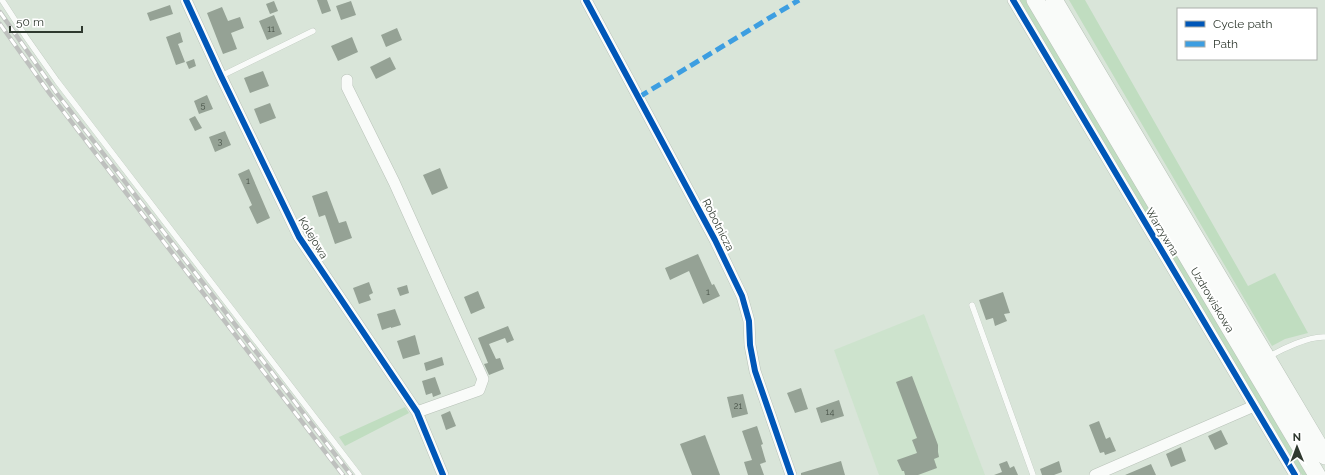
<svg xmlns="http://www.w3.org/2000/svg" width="1325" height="475" font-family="Raleway,sans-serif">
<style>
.built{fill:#cde3cd}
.green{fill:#c0ddc0}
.building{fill:#95a295}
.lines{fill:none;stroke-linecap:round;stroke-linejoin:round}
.lane-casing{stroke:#b8c2b8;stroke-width:6}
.street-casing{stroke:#b8c2b8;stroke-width:12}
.primary-casing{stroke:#b8c2b8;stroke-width:18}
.lane{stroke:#f9fbf9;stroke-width:5.5}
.street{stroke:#f9fbf9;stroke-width:11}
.primary{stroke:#f9fbf9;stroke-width:17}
.rail-casing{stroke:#bec0be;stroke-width:4.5}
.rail{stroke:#fff;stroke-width:3;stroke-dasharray:9;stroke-linecap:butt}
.quiet{stroke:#3d9ee1;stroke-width:5;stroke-dasharray:10 5;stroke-linecap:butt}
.cycleway-casing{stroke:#fff;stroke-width:8}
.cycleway{stroke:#0057b8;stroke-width:6}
.labels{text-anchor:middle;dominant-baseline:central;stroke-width:4;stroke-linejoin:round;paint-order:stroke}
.number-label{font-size:9px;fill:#485348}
.street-label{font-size:11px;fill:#2f392f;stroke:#fff}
</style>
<rect width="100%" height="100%" fill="#d9e5d9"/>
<path class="built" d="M924,314L985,475H879L834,350Z"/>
<path class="green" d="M1017,0H1027L1308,475H1302L1244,383Z
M1069,0H1085L1248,286L1275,273L1308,333L1285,339L1272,346Z
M405,407L409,413L345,446L339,437Z"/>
<path class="building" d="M317,0H327L331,11L322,14Z
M274,1L278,11L270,14L266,4Z
M351,1L356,15L341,20L336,6Z
M170,5L173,14L150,21L147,13Z
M222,7L228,21L240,17L244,28L231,33L237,49L223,54L207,13Z
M274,15L282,34L267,40L259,21Z
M397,28L402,40L386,47L381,35Z
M180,32L183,42L178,44L185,62L176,65L166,37Z
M352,37L358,52L338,61L331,46Z
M390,57L396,69L376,79L370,67Z
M194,59L196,66L189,69L186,62Z
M263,71L269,86L250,93L244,78Z
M207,95L213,109L199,114L194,101Z
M270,103L276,118L260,124L254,109Z
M195,116L202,128L195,131L189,119Z
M225,131L231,145L215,152L209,137Z
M440,168L448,188L432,195L423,175Z
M249,169L270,218L257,224L249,207L252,205L238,174Z
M327,191L339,223L346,221L352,238L335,244L325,215L319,217L312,196Z
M698,254L712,285L714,284L720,296L703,304L689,271L670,280L665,268Z
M369,282L373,293L369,295L371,300L359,304L353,288Z
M407,285L409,293L400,296L397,288Z
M478,291L485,308L471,314L464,297Z
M1003,292L1010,313L1004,314L1007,321L995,326L993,318L986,320L979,300Z
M395,309L401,325L391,328V327L382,330L377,314Z
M508,326L514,340L507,343L505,338L489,344L496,359L500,358L504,369L489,375L484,364L488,363L478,338Z
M415,335L420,354L403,359L397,341Z
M442,357L444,365L426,371L424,363Z
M912,376L938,445V452L939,457L934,459L937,468L918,475H905L904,471H902L897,460L917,453L912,440L917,438L896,382Z
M435,377L441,394L433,397L432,393L426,395L422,381Z
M801,388L808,409L795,413L787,393Z
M743,394L748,414L732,418L727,397Z
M839,400L844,416L821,423L816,408Z
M450,411L456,426L446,430L441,415Z
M1099,421L1106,439L1110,437L1116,451L1105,455L1104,452L1100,453L1089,425Z
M757,426L763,444L761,445L766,462L760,464L764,475H748L744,462L752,460L742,431Z
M1221,430L1228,444L1215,450L1208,436Z
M705,435L720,475H692L680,444Z
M1181,447L1186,461L1171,467L1166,454Z
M841,461L845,475H801V473Z
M1007,461L1010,468L1014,466L1018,475H994L1002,472L999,464Z
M1059,461L1062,472L1054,475H1042L1040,469Z
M1151,464L1156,475H1125Z"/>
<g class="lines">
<g class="lane-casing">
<path id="lane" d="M2,0L26,37L57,81L359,475
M221,76L313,31
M972,305L1033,475
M1268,357C1282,349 1309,336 1325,337"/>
</g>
<g class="street-casing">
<path id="street" d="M186,0L221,76L299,237L417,412L443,475
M586,0L715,240L742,296L749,321L750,345L755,371L791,475
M1013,0L1295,475
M347,80V87L394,182L483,379L479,390L417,412
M1095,475L1254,406"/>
</g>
<g class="primary-casing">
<path id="primary" d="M1035,0L1317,475
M1054,0L1325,456"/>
</g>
<use href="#lane" class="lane"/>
<use href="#street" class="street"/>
<use href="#primary" class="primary"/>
<g class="rail-casing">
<path id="rail" d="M0,12L55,91L351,475
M0,24L50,94L343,475"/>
</g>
<use href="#rail" class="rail"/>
<path class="quiet" d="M639,97L799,0"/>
<g class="cycleway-casing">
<path id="cycleway" d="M186,0L221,76L299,237L417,412L443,475
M586,0L715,240L742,296L749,321L750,345L755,371L791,475
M1013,0L1295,475"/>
</g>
<use href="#cycleway" class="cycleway"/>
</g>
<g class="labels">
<g class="number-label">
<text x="271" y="29">11</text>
<text x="203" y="105">5</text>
<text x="220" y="141">3</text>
<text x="248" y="181">1</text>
<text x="708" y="292">1</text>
<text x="738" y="406">21</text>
<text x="830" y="412">14</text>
</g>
<g class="street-label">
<text transform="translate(718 225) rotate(63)">Robotnicza</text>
<text transform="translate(1162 232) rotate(59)">Warzywna</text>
<text transform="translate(313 238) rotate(59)">Kolejowa</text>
<text transform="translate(1212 300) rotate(59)">Uzdrowiskowa</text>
</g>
</g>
<rect x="1177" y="8" width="140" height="52" fill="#ffffff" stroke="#acb0ac"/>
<rect x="1185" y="21" width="20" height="6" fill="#0057b8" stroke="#acb0ac"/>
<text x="1213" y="28" font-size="12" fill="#2f392f">Cycle path</text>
<rect x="1185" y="41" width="20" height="6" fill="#3d9ee1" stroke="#acb0ac"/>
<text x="1213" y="48" font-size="12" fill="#2f392f">Path</text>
<g transform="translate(1297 447) rotate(359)" stroke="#ffffff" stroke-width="3" paint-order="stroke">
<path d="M0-3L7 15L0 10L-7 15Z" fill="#2f392f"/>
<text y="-6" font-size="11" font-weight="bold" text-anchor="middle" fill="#2f392f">N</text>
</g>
<path d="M10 26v6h72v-6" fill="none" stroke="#2f392f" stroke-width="2"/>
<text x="16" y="26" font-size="12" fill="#2f392f" stroke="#ffffff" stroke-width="3" paint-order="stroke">50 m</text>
</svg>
